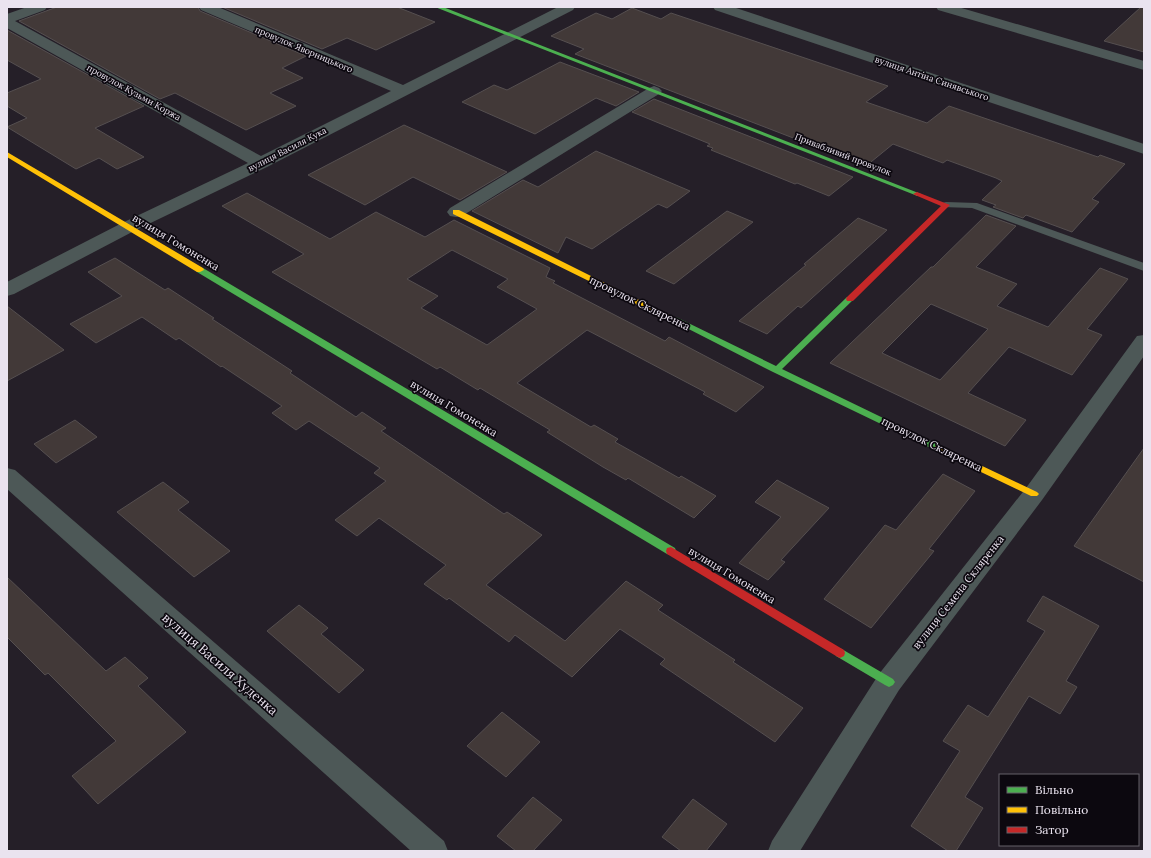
<svg xmlns="http://www.w3.org/2000/svg" width="1151" height="858" font-family="Lora,serif">
<style>
.building{fill:#423938;stroke:#554f50;fill-rule:evenodd}
.lines{fill:none;stroke-linecap:round;stroke-linejoin:round}
.lane{fill:#4d5857;fill-rule:evenodd}
.street{fill:#4d5857;fill-rule:evenodd}
.fast{fill:#4caf50;fill-rule:evenodd}
.slow{fill:#ffc107;fill-rule:evenodd}
.jam{fill:#c62828;fill-rule:evenodd}
.labels{text-anchor:middle;dominant-baseline:central;stroke-width:3.5;stroke-linejoin:round;paint-order:stroke}
.far-street-label{font-size:9px;fill:#eae3ef;stroke:#0c080f}
.street-label{font-size:11px;fill:#eae3ef;stroke:#0c080f}
.near-street-label{font-size:13px;fill:#eae3ef;stroke:#0c080f}
</style>
<rect width="100%" height="100%" fill="#251f28"/>
<path class="building" d="M57,7H198L200,11L306,56L282,68L303,78L270,93L296,106L246,130L175,93L160,99L19,21Z
M222,7H397L435,22L376,50L347,38L322,49Z
M1141,7H1144V52L1104,41Z
M632,8L661,19L671,13L888,86L866,102L927,123L949,106L1098,157L1100,155L1125,164L1092,199L1099,202L1072,232L1026,215L1023,218L993,207L996,205L982,200L1002,181L996,178L947,160L943,163L893,144L866,166L575,54L584,49L551,36L596,13L612,19Z
M7,30L144,106L95,128L144,157L117,169L99,158L76,169L7,127L27,118L7,106V93L41,79L7,60Z
M560,62L639,92L616,106L596,98L535,134L462,102L494,85L507,90Z
M654,99L853,177L829,196L797,183L795,184L711,150L713,148L707,146L710,144L632,112Z
M404,125L507,172L460,200L413,177L365,205L308,175Z
M596,151L690,191L667,208L658,204L592,249L566,237L558,253L472,211L523,180L538,187Z
M247,193L330,239L376,212L425,237L454,220L550,268L546,277L555,281L553,283L665,341L669,337L764,387L736,412L703,394L705,392L587,330L517,383L591,427L594,425L618,439L615,442L679,478L681,476L716,496L694,518L628,478L626,480L603,467L547,432L550,430L480,388L478,390L440,367L437,369L272,272L304,254L222,206ZM452,250L508,279L497,287L537,309L487,345L421,308L438,296L407,279Z
M727,211L753,222L674,284L646,271Z
M986,215L1016,226L976,267L1017,284L997,306L1048,327L1100,268L1128,279L1087,329L1102,335L1072,375L1009,347L968,393L1026,420L1005,446L830,363L931,267H933ZM931,304L988,329L940,380L882,353Z
M858,218L887,230L801,308L798,306L767,334L739,321L806,265L804,264Z
M115,258L165,290L168,288L214,318L212,319L292,371L290,373L356,417L362,412L386,428L381,431L504,514L507,512L542,535L486,585L565,641L626,581L663,605L658,610L735,660L733,662L803,708L775,742L660,664L665,659L620,629L572,677L515,635L509,642L449,598L447,600L424,584L446,565L379,518L357,536L335,520L386,481L374,473L380,468L309,421L296,430L272,413L282,406L222,366L221,367L179,338L176,340L142,317L96,343L70,324L122,296L88,272Z
M7,306L64,350L7,381Z
M75,420L97,437L56,463L34,444Z
M1144,448V582L1074,546Z
M943,474L975,491L929,549L934,551L871,628L824,599L885,525L896,530Z
M777,480L829,508L781,560L785,562L768,580L739,563L781,517L755,502Z
M163,482L189,502L178,510L230,551L194,577L117,512Z
M7,577L106,671L125,657L148,678L138,686L186,732L98,804L72,776L116,741L48,673L45,675L7,637Z
M1043,596L1099,626L1066,681L1077,687L1060,714L1029,696L965,797L983,808L956,851H948L911,826L960,751L943,741L968,705L988,717L1045,631L1027,621Z
M299,605L328,628L321,634L364,670L339,693L267,631Z
M502,712L540,742L506,777L467,746Z
M533,797L562,820L533,851H516L497,836Z
M693,799L727,824L706,851H681L662,837Z"/>
<g class="lines">
<path class="lane" d="M946,202L977,203L1144,263V271L972,208L942,207L940,205L942,203Z"/>
<path class="street" d="M27,7H47L45,10L15,21L261,156L391,91L201,10L199,7H218L403,85L558,7H575L573,10L267,167L134,231L14,294L7,296V282L122,223L248,163L7,28V14Z
M713,7H733L1144,144V154L715,10Z
M936,7H958L1144,61V70L938,10Z
M654,86L659,88L662,91L659,94L462,216L456,217L450,216L447,212L450,208L649,88Z
M1144,335V356L1042,500L899,690L800,851H768L772,841L879,674L1026,488L1137,336Z
M7,468L15,470L444,841L448,851H411L7,489Z"/>
<path class="fast" d="M435,7H443L921,194L917,196L915,195Z
M197,268H203L675,548L676,551L675,554L671,555L667,554L197,272L196,270Z
M847,297H850L854,299L782,369L941,446L943,448L941,450H935L773,372L671,320L675,317L678,318L776,366Z
M840,648L893,679L895,682L893,685L889,687L885,685L836,656L835,653L836,650Z"/>
<path class="slow" d="M7,152L203,268L204,270L200,272H197L7,157Z
M453,210H459L679,320L675,323L672,322L453,214Z
M938,445L1037,492L1039,494L1037,496H1031L935,450L933,448Z"/>
<path class="jam" d="M917,192L950,205L853,301H847L846,299L847,297L941,206L915,195L913,194Z
M671,547L844,650L845,653L844,656L840,658L836,656L667,554L666,551L667,548Z"/>
</g>
<g class="labels">
<g class="far-street-label">
<text transform="translate(304 49) rotate(23)">провулок Яворницького</text>
<text transform="translate(932 78) rotate(19)">вулиця Антіна Синявського</text>
<text transform="translate(134 92) rotate(29)">провулок Кузьми Коржа</text>
<text transform="translate(287 149) rotate(-27)">вулиця Василя Кука</text>
<text transform="translate(843 154) rotate(21)">Привабливий провулок</text>
</g>
<g class="street-label">
<text transform="translate(176 242) rotate(31)">вулиця Гомоненка</text>
<text transform="translate(640 303) rotate(26)">провулок Скляренка</text>
<text transform="translate(454 408) rotate(31)">вулиця Гомоненка</text>
<text transform="translate(932 444) rotate(26)">провулок Скляренка</text>
<text transform="translate(732 575) rotate(31)">вулиця Гомоненка</text>
<text transform="translate(958 592) rotate(-52)">вулиця Семена Скляренка</text>
</g>
<g class="near-street-label">
<text transform="translate(220 664) rotate(41)">вулиця Василя Худенка</text>
</g>
</g>
<rect width="1151" height="858" fill="none" stroke="#eae3ef" stroke-width="16"/>
<rect x="999" y="774" width="140" height="72" fill="#0c080f" stroke="#656069"/>
<rect x="1007" y="787" width="20" height="6" fill="#4caf50" stroke="#656069"/>
<text x="1035" y="794" font-size="12" fill="#eae3ef">Вільно</text>
<rect x="1007" y="807" width="20" height="6" fill="#ffc107" stroke="#656069"/>
<text x="1035" y="814" font-size="12" fill="#eae3ef">Повільно</text>
<rect x="1007" y="827" width="20" height="6" fill="#c62828" stroke="#656069"/>
<text x="1035" y="834" font-size="12" fill="#eae3ef">Затор</text>
</svg>
